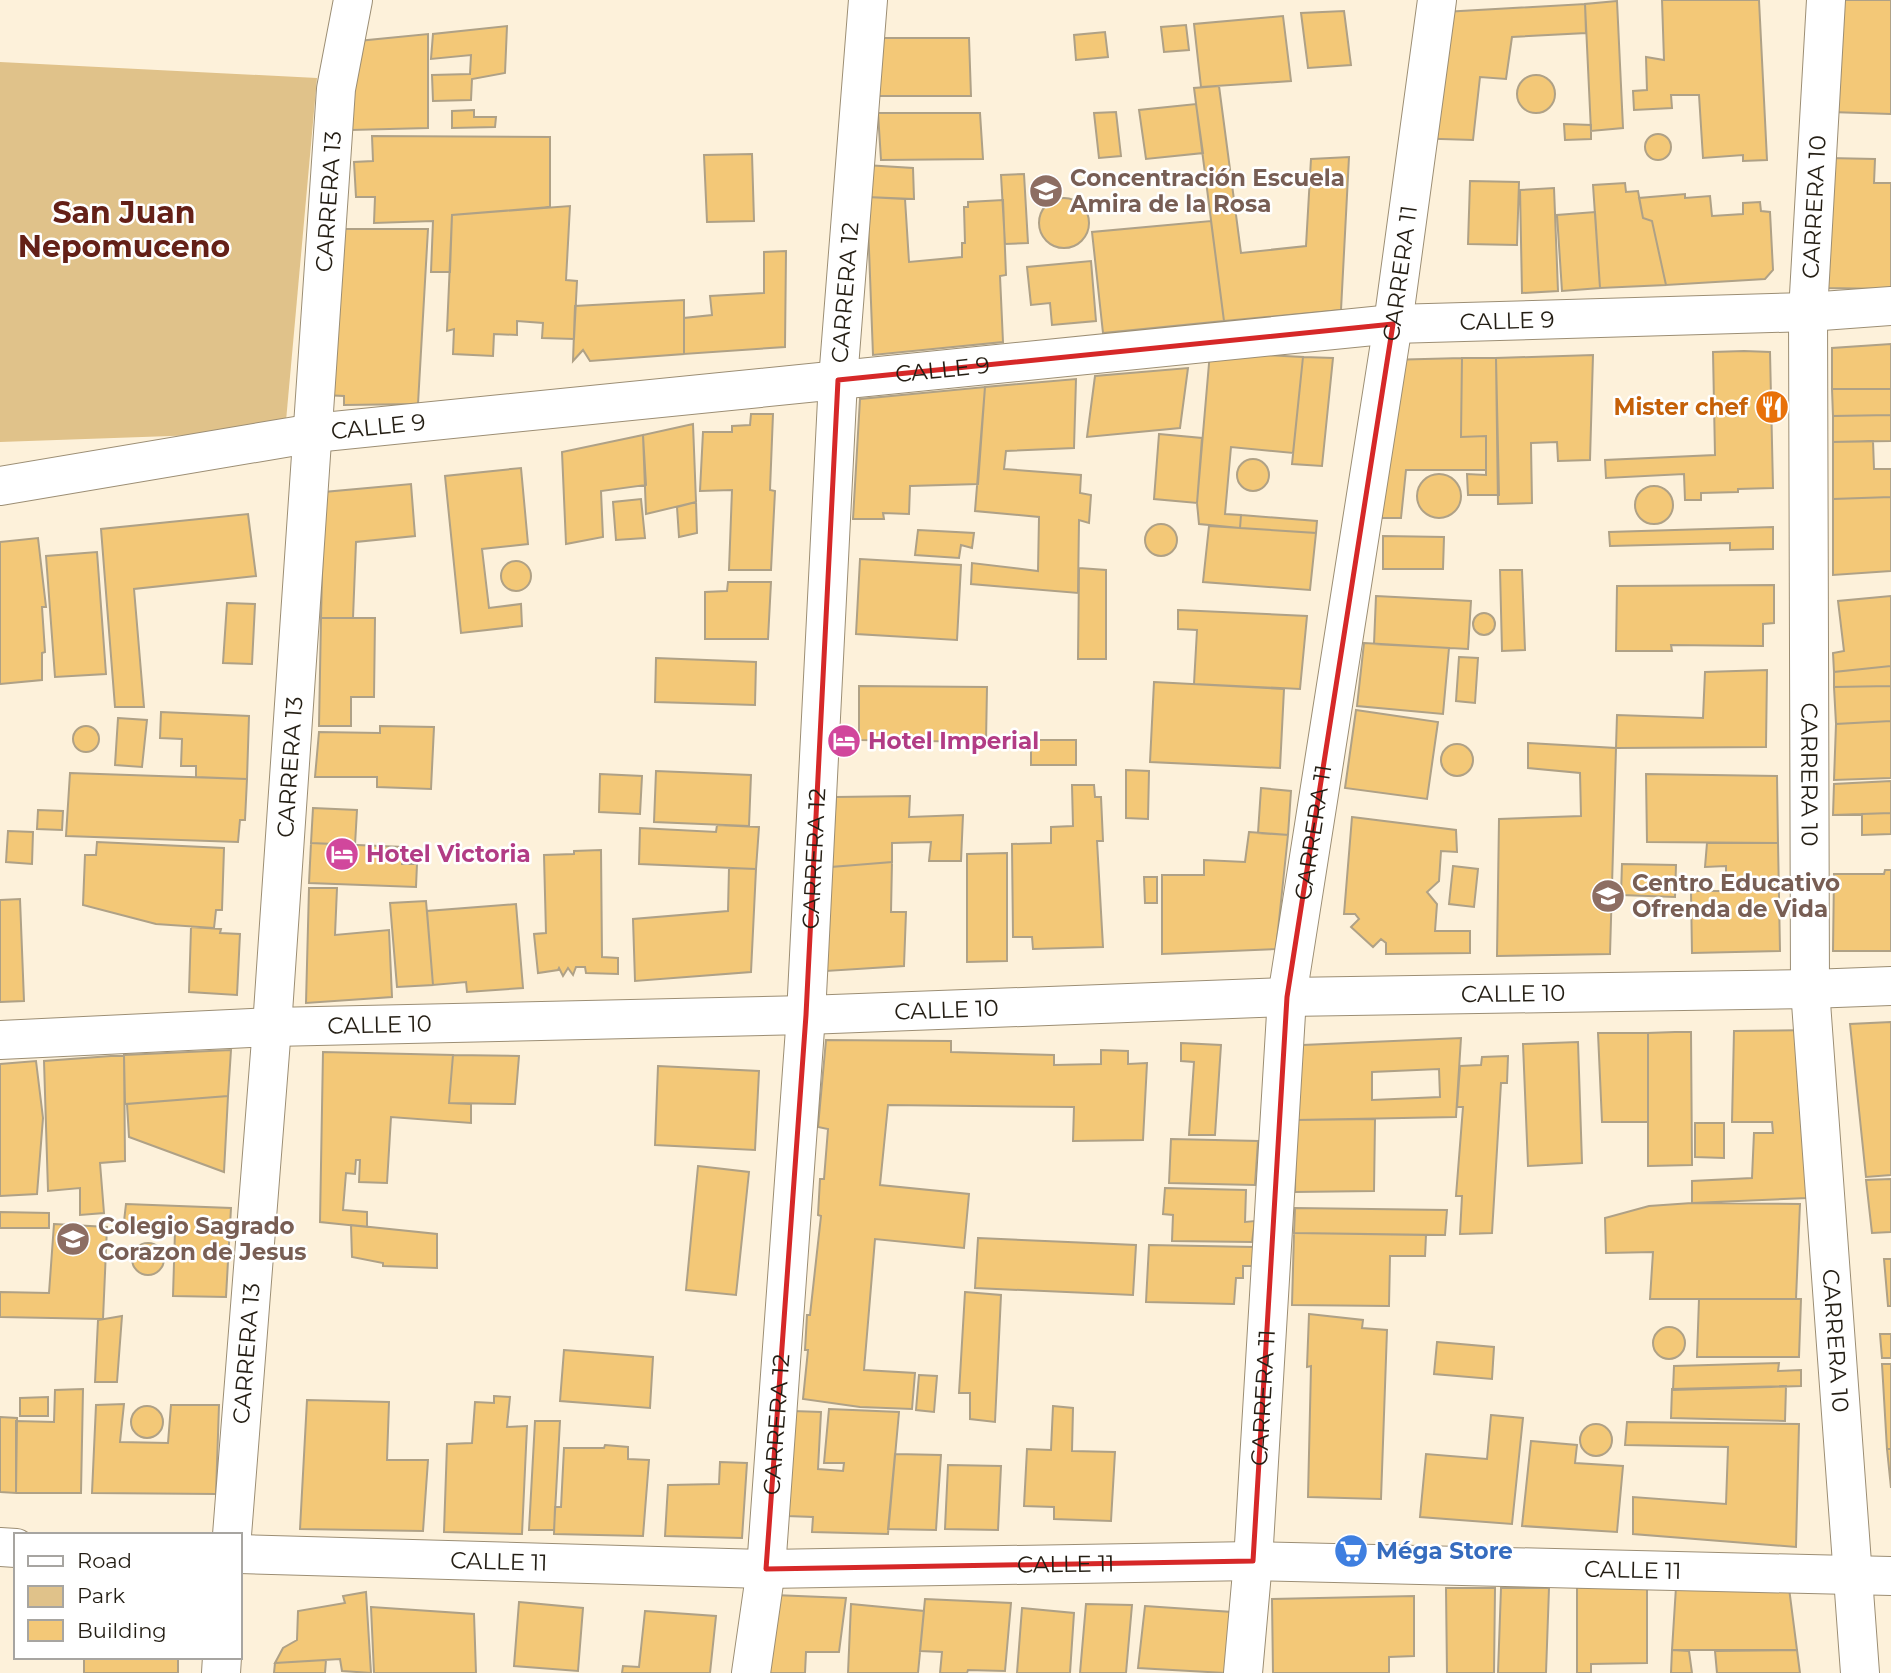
<svg xmlns="http://www.w3.org/2000/svg" width="1891" height="1673" font-family="Montserrat,sans-serif">
<style>
.green{fill:#e0c28a}
.building{fill:#f3c877;stroke:#afa186;stroke-width:2;fill-rule:evenodd}
.lines{fill:none;stroke-linecap:round;stroke-linejoin:round}
.street-casing{stroke:#9c8e74;stroke-width:40}
.secondary-casing{stroke:#9c8e74;stroke-width:40}
.street{stroke:#fff;stroke-width:38}
.secondary{stroke:#fff;stroke-width:38}
.marked{fill:none;stroke:#d62828;stroke-width:5;stroke-linejoin:round}
.labels{text-anchor:middle;dominant-baseline:central;stroke-width:5;stroke-linejoin:round;paint-order:stroke}
.education-label{font-size:23px;font-weight:bold;fill:#785e54;stroke:#fff;text-anchor:start}
.street-label{font-size:23px;fill:#241e14;stroke:#fff}
.food-label{font-size:23px;font-weight:bold;fill:#c56008;stroke:#fff;text-anchor:end}
.hotel-label{font-size:23px;font-weight:bold;fill:#b23c85;stroke:#fff;text-anchor:start}
.shop-label{font-size:23px;font-weight:bold;fill:#366cbe;stroke:#fff;text-anchor:start}
.district-label{font-size:30px;font-weight:bold;fill:#642017;stroke:#fff}
</style>
<rect width="100%" height="100%" fill="#fdf1da"/>
<path class="green" d="M0,62L317,78L285,432L0,442Z"/>
<path class="building" d="M1662,0H1759L1767,160L1743,161V155L1703,158L1699,95H1671L1672,108L1634,110L1633,91L1647,90L1646,57L1664,60Z
M1840,0H1891V114L1831,112Z
M1617,1L1623,128L1591,131L1585,4Z
M1585,4L1586,33L1512,37L1506,79L1480,77L1473,140L1409,138L1426,13Z
M1344,11L1351,65L1308,68L1301,13Z
M1283,16L1291,81L1201,87L1194,24Z
M1186,25L1189,50L1164,52L1161,27Z
M507,26L505,73L472,79L471,100L433,101L432,75L470,74L471,55L431,59L433,34Z
M1105,32L1108,57L1076,60L1074,35Z
M428,34V128L351,130L358,41Z
M866,38H969L971,96H868Z
M1517 94a19 19 0 1 1 38 0a19 19 0 1 1-38 0Z
M1219,86L1241,253L1306,246L1311,159L1349,157L1341,310L1224,321L1194,88Z
M1196,104L1203,153L1146,159L1139,110Z
M474,110V117H496L495,127L452,128V111Z
M1116,112L1121,156L1099,158L1094,113Z
M878,113H980L983,159L881,160Z
M1564,124L1591,125V139L1565,140Z
M1645 147a13 13 0 1 1 26 0a13 13 0 1 1-26 0Z
M372,136L550,137V207L452,215L450,272H431L433,221L374,223L375,197H356L354,162L373,161Z
M752,154L754,221L707,222L704,155Z
M1829,158L1875,159L1874,183H1891V289L1822,288Z
M865,165L913,168L914,199L867,197Z
M1024,174L1028,243L1005,244L1001,175Z
M1470,181L1519,182L1517,245L1468,244Z
M1625,183L1626,192L1638,191L1643,218L1652,221L1666,285L1600,288L1593,185Z
M1554,188L1558,291L1522,293L1520,190Z
M1685,194V198L1710,196L1712,216L1743,214V203L1760,202L1761,211L1770,212L1773,270L1765,279L1666,285L1652,221L1643,218L1639,198Z
M867,197L905,199L909,262L962,257V243H965L964,207H968V202L1003,200L1006,275L1000,276L1003,342L873,355Z
M1039 223a25 25 0 1 1 50 0a25 25 0 1 1-50 0Z
M570,206L566,280L577,281L574,339L542,338L543,323L517,321V335L494,334L493,356L453,354L454,329L447,331L452,215Z
M1595,212L1600,288L1562,291L1557,215Z
M1211,221L1224,321L1103,333L1092,232Z
M334,229H428L418,404L344,405V396L323,395Z
M786,251L785,347L684,354V318L712,315L710,296L764,293V252Z
M1091,261L1096,321L1052,325L1050,303L1031,305L1027,267Z
M684,300V354L590,361L583,350L573,361L575,306Z
M1891,344V389H1832V348Z
M1744,351L1770,352L1773,488L1738,489V492L1701,493V500H1685L1684,474L1606,478L1605,460L1715,455L1713,352Z
M1210,352L1303,357L1293,453L1231,447L1225,514L1241,515L1240,528L1199,524L1197,503Z
M1593,355L1590,460L1558,461L1557,442L1531,443L1532,503L1498,504L1496,358Z
M1303,357L1333,358L1322,466L1292,464Z
M1462,358H1496L1499,495H1468L1467,474L1486,475V436L1461,437Z
M1462,358L1461,437L1486,436V470H1406L1401,518H1375L1387,360Z
M1188,368L1180,428L1087,437L1095,376Z
M1076,379L1074,448L1006,451L1004,469L1081,475L1080,493L1091,495L1089,523L1079,520L1078,593L971,584L972,563L1038,571L1039,517L975,511L985,387Z
M985,387L978,484L910,486L909,514L883,513L884,519H853L860,399Z
M1832,389H1891V415L1833,416Z
M751,414H773L770,490L775,491L771,570H729L732,490L700,491L703,432H732V426L750,425Z
M1891,415V441L1833,442V416Z
M693,424L696,502L646,514L643,435Z
M1159,434L1202,438L1197,503L1154,499Z
M643,435L646,485L601,491L603,537L566,544L562,452Z
M1873,441L1874,469H1891V497L1833,499V442Z
M1237 475a16 16 0 1 1 32 0a16 16 0 1 1-32 0Z
M521,468L528,544L482,549L489,608L521,604L522,626L461,633L445,476Z
M1417 496a22 22 0 1 1 44 0a22 22 0 1 1-44 0Z
M411,484L415,536L356,542L353,618H321L324,492Z
M1635 505a19 19 0 1 1 38 0a19 19 0 1 1-38 0Z
M1891,497V571L1833,575V499Z
M641,499L645,538L616,540L613,502Z
M696,502L697,533L679,537L677,507Z
M248,514L256,576L134,589L144,707H115L101,529Z
M1241,515L1317,521L1316,533L1240,528Z
M1145 540a16 16 0 1 1 32 0a16 16 0 1 1-32 0Z
M1209,526L1316,533L1310,590L1203,582Z
M1773,527V549L1730,550V543L1610,546L1609,532Z
M918,530L974,533L972,548L961,545L959,558L915,555Z
M1383,536L1444,537L1443,569H1383Z
M38,538L46,607H42L45,652L42,653V680L0,684V542Z
M97,552L106,674L55,677L46,556Z
M860,559L961,565L957,640L856,634Z
M501 576a15 15 0 1 1 30 0a15 15 0 1 1-30 0Z
M1079,568L1106,570V659H1078Z
M1500,570H1522L1525,650L1502,651Z
M728,582H771L768,639H705V592L727,591Z
M1774,585V623L1763,624V646L1671,645L1672,651H1616L1617,586Z
M1376,596L1471,601L1468,649L1374,644Z
M1891,596V666L1834,672L1833,653L1844,651L1838,601Z
M227,603L255,604L252,664L223,663Z
M1178,610L1307,616L1300,689L1194,684L1197,630L1178,629Z
M1473 624a11 11 0 1 1 22 0a11 11 0 1 1-22 0Z
M321,618H375L374,697H351V726H319Z
M1364,643L1449,648L1443,714L1357,706Z
M1459,657L1478,658L1475,703L1456,701Z
M656,658L756,662L755,705L655,702Z
M1891,666V686L1834,687V672Z
M1767,670L1766,747L1616,748L1617,715L1703,718L1705,672Z
M1154,682L1284,689L1280,768L1150,762Z
M859,686L987,687L986,742L859,740Z
M1891,686V721L1836,724L1834,687Z
M1356,710L1438,722L1427,799L1345,788Z
M161,712L249,716L247,779L196,777V766H181L182,739L160,738Z
M118,718L147,720L142,767L115,765Z
M1891,721V778L1834,780L1836,724Z
M380,726L434,727L431,789L377,787V777H315L319,732L380,733Z
M73 739a13 13 0 1 1 26 0a13 13 0 1 1-26 0Z
M1031,740H1076V765H1031Z
M1528,743L1616,748L1610,954L1497,956L1499,819L1581,816L1580,773L1528,768Z
M1441 760a16 16 0 1 1 32 0a16 16 0 1 1-32 0Z
M1126,770L1149,771L1148,819L1126,818Z
M656,771L751,775L749,826L654,822Z
M70,773L247,779L245,820H240L238,842L66,836Z
M600,774L642,776L640,814L599,812Z
M1646,774L1777,776L1778,843L1647,842Z
M1891,781V813L1833,815L1834,784Z
M1072,785H1094L1095,797H1101L1103,841H1097L1103,947L1033,949L1032,937H1013L1012,844L1051,843V827L1073,826Z
M1261,788L1291,791L1288,835L1258,833Z
M910,796L909,817L963,815L961,861H929L931,842L892,843V862L831,867L836,797Z
M313,808L357,810L355,845L311,843Z
M38,810L63,811L62,830L37,829Z
M1891,813V834L1862,835V814Z
M1352,817L1456,830L1457,852L1441,851L1439,881L1427,892L1437,904L1435,931H1470V953L1386,954V943L1381,939L1373,947L1351,927L1359,919L1355,914H1344Z
M717,825L759,827L756,869L639,864L640,828L716,832Z
M8,831L33,832L32,864L6,862Z
M1249,832L1288,835L1276,949L1162,954V875H1204V860L1245,862Z
M97,842L224,848L222,910H216L214,928L156,924L83,905L85,855H96Z
M311,843L403,847L402,864H417L416,887L309,883Z
M1707,843H1778L1780,951L1692,953L1691,891H1726V866L1705,867Z
M601,850L602,957L618,958V974L586,973L585,967H576L573,975L568,968L563,976L559,968L558,970L538,973L534,934L546,933L544,855L574,854V851Z
M1007,853V961L967,962V854Z
M892,862L891,912H906L904,966L826,971L831,867Z
M1622,864L1676,865L1675,897L1621,895Z
M1453,866L1478,869L1474,907L1449,904Z
M729,868L756,869L751,972L635,981L633,919L728,911Z
M1885,870H1891V951H1833L1834,874H1884Z
M1144,877H1157V903H1145Z
M309,888H337L335,935L389,930L392,997L306,1003Z
M20,899L24,1001L0,1002V900Z
M426,901L433,985L397,987L390,903Z
M516,904L523,988L467,992L466,982L433,985L427,911Z
M191,927L221,929L220,933L240,934L237,995L189,992Z
M1891,1022V1175L1866,1177L1850,1024Z
M1812,1030L1807,1198L1692,1203V1181L1752,1178L1754,1133H1773L1772,1122H1732L1734,1031Z
M1675,1032H1691L1692,1165L1648,1166V1033Z
M1598,1033H1648V1122H1602Z
M1461,1038L1456,1117L1296,1120L1303,1045ZM1439,1069L1440,1097L1372,1100V1072Z
M826,1040L951,1041V1052L1054,1055V1065L1101,1064V1050L1128,1051V1064L1147,1063L1143,1140L1073,1141L1074,1107L888,1105L880,1185L969,1194L964,1248L875,1239L864,1370L915,1373L912,1409L860,1407L803,1399L808,1350H805L807,1315H810L821,1216L818,1215L820,1179H824L828,1129L818,1127Z
M1578,1042L1582,1163L1528,1166L1523,1044Z
M1181,1043L1221,1045L1215,1135H1189L1194,1062L1181,1061Z
M231,1050L228,1096L125,1104L124,1055Z
M323,1052L453,1055L449,1103L471,1104V1123L391,1117L387,1183L359,1182L360,1160H356L355,1174L346,1173L343,1210L367,1212V1227L320,1222Z
M453,1055L519,1056L515,1104L449,1103Z
M111,1056H124L125,1161L100,1163L104,1213L80,1215V1188L48,1191L44,1061Z
M1508,1056L1507,1083H1501L1492,1233L1460,1234L1462,1196H1456L1463,1107H1457L1460,1066L1481,1065L1482,1057Z
M36,1061L43,1118L37,1194L0,1196V1064Z
M658,1066L759,1071L755,1150L655,1145Z
M228,1096L224,1172L129,1137L127,1104Z
M1375,1119L1374,1191L1295,1192L1296,1120Z
M1695,1123H1724V1158L1695,1157Z
M1171,1139L1258,1141L1255,1185L1169,1183Z
M698,1166L749,1172L736,1295L686,1290Z
M1891,1179V1232L1872,1233L1866,1180Z
M1165,1188L1246,1190L1245,1222L1255,1221L1252,1242L1172,1241L1173,1215L1163,1214Z
M1692,1203L1800,1204L1796,1299H1650L1653,1252L1606,1253L1605,1218L1649,1206Z
M126,1204L231,1208L226,1297L173,1296L175,1231L123,1230Z
M1295,1208L1447,1210L1445,1235L1294,1233Z
M0,1212L49,1213V1228H0Z
M54,1224L107,1227L103,1319L0,1317V1292L49,1293Z
M351,1225L437,1234V1268L383,1266V1263L352,1257Z
M1294,1233L1426,1235L1425,1256H1390L1389,1306L1292,1305Z
M978,1238L1136,1245L1133,1295L975,1288Z
M132 1259a16 16 0 1 1 32 0a16 16 0 1 1-32 0Z
M1149,1245L1254,1247L1252,1266H1243V1278H1236L1234,1304L1146,1302Z
M1884,1259H1891V1306H1888Z
M965,1292L1001,1295L995,1422L970,1419V1393H959Z
M1699,1299H1801L1799,1357H1697Z
M1309,1314L1363,1320L1362,1328L1387,1330L1381,1499L1308,1497L1311,1366L1307,1367Z
M122,1316L117,1382H95L98,1320Z
M1653 1343a16 16 0 1 1 32 0a16 16 0 1 1-32 0Z
M1880,1334H1891V1358H1882Z
M1437,1342L1494,1347L1492,1379L1434,1374Z
M564,1350L653,1357L650,1408L560,1401Z
M1779,1363L1778,1371L1801,1370V1386L1673,1390L1674,1366Z
M1882,1364H1891V1449H1887Z
M919,1375L937,1376L934,1412L916,1410Z
M1786,1386L1785,1421L1671,1418L1672,1389Z
M83,1389L81,1493H16V1421L54,1422L55,1390Z
M494,1396L510,1397L507,1427L527,1426L522,1534L444,1532L447,1444L472,1443L475,1402L494,1403Z
M48,1397V1416H20V1398Z
M307,1400L389,1402L387,1460H428L423,1531L300,1529Z
M124,1404L120,1442L168,1443L171,1405H219L216,1494L92,1493L96,1405Z
M1053,1406L1073,1408L1072,1451L1115,1452L1111,1521L1054,1519V1507L1024,1506L1027,1449L1051,1450Z
M131 1422a16 16 0 1 1 32 0a16 16 0 1 1-32 0Z
M829,1409L899,1412L888,1534L812,1532L813,1517L787,1516L793,1411L821,1412L818,1469L843,1471L844,1463H824Z
M1491,1415L1523,1418L1512,1524L1420,1517L1426,1454L1487,1459Z
M0,1417L17,1418L16,1493L0,1492Z
M535,1421H560L554,1530H529Z
M1627,1422L1799,1424L1796,1547L1633,1534V1497L1726,1504L1728,1447L1625,1445Z
M1580 1440a16 16 0 1 1 32 0a16 16 0 1 1-32 0Z
M1531,1441L1577,1445L1575,1463L1623,1466L1617,1532L1522,1526Z
M605,1445L628,1447V1459L649,1460L643,1536L554,1534L555,1507H561L564,1448H604Z
M1887,1449H1891V1488Z
M895,1454L941,1455L936,1530L888,1529Z
M720,1462L747,1463L742,1538L665,1536L668,1485L719,1484Z
M948,1465L1001,1466L998,1530L945,1529Z
M1577,1587L1647,1588V1663L1591,1664V1673H1577Z
M1676,1587L1789,1588L1797,1650H1672Z
M1446,1588H1495L1494,1673H1447Z
M1501,1588H1549L1546,1673H1498Z
M366,1592L371,1673L342,1671L340,1659L275,1663L283,1648L297,1640L298,1611L345,1603L343,1596Z
M774,1595L846,1598L839,1652H806L805,1673H766Z
M1414,1596V1656L1389,1657V1673H1273L1272,1599Z
M925,1599L1011,1603L1005,1671L968,1670L967,1673H940L942,1652L920,1651Z
M519,1602L583,1608L578,1671L514,1666Z
M851,1604L924,1611L918,1673H848Z
M1086,1604L1132,1605L1126,1673H1080Z
M1145,1606L1232,1612L1225,1673L1138,1668Z
M371,1607L474,1614L476,1673H374Z
M1022,1608L1074,1613L1070,1673H1017Z
M645,1611L716,1616L710,1673H622L623,1666L639,1667Z
M1672,1650L1689,1651L1692,1673H1671Z
M1797,1650L1800,1673H1717L1715,1651Z
M84,1657H178V1673H84Z
M326,1660L325,1673H274L275,1663Z"/>
<g class="lines">
<g class="street-casing">
<g id="street">
<path id="s1" d="M1826,0L1808,312L1810,989L1860,1673"/>
<path id="s2" d="M0,486L314,433L1393,324L1808,312L1891,306"/>
<path id="s3" d="M0,1040L272,1027L806,1015L1287,997L1810,989L1891,986"/>
<path id="s4" d="M232,1535L272,1027L336,89L353,0"/>
<path d="M0,1547L16,1548"/>
<path id="s5" d="M751,1673L766,1569L806,1015L838,380L868,0"/>
<path id="s6" d="M1243,1673L1253,1561L1287,997L1393,324L1437,0"/>
</g>
</g>
<g class="secondary-casing">
<g id="secondary">
<path id="s7" d="M240,1554L766,1569L1253,1561L1891,1576"/>
<path d="M221,1673L222,1657"/>
</g>
</g>
<use href="#street" class="street"/>
<use href="#secondary" class="secondary"/>
</g>
<path class="marked" d="M1393,324L1287,997L1253,1561L766,1569L806,1015L838,380Z"/>
<defs>
<g id="school-disc" transform="scale(1.75)"><circle r="9.5" fill="#8d6e63" stroke="#fff"/><path d="M0-5L7-2L0 1L-7-2ZM-4 1L0 2.5L4 1V4Q0 6-4 4Z" fill="#fff"/></g>
<g id="restaurant-disc" transform="scale(1.75)"><circle r="9.5" fill="#e8710a" stroke="#fff"/><path d="M-5-6h1v4h1v-4h1v4h1v-4h1v5L-1.5 .5V6h-2V.5L-5-1ZM5-6V6H3V1.5H1.5Q1.5-4 5-6Z" fill="#fff"/></g>
<g id="hotel-disc" transform="scale(1.75)"><circle r="9.5" fill="#d1479c" stroke="#fff"/><path d="M-6-4.5h1.5V1H6V5H4.5V3h-9V5H-6ZM-4 0a1.8 1.8 0 1 1 3.6 0ZM.5 0V-2.5h3Q6-2.5 6 0Z" fill="#fff"/></g>
<g id="supermarket-disc" transform="scale(1.75)"><circle r="9.5" fill="#3f7fe0" stroke="#fff"/><path d="M-6-5.5h2.5l.6 2H6L4.5 2H-2.5L-4.4-4H-6ZM-1.5 3.2a1.3 1.3 0 1 0 .1 0ZM3 3.2a1.3 1.3 0 1 0 .1 0Z" fill="#fff"/></g>
</defs>
<g fill-rule="evenodd">
<use href="#school-disc" x="1046" y="191"/>
<use href="#restaurant-disc" x="1772" y="407"/>
<use href="#hotel-disc" x="844" y="741"/>
<use href="#hotel-disc" x="342" y="854"/>
<use href="#school-disc" x="1608" y="896"/>
<use href="#school-disc" x="73" y="1239"/>
<use href="#supermarket-disc" x="1351" y="1551"/>
</g>
<g class="labels">
<g class="education-label">
<text x="1070" y="178">Concentración Escuela<tspan x="1070" dy="26">Amira de la Rosa</tspan></text>
<text x="1632" y="883">Centro Educativo<tspan x="1632" dy="26">Ofrenda de Vida</tspan></text>
<text x="98" y="1226">Colegio Sagrado<tspan x="98" dy="26">Corazon de Jesus</tspan></text>
</g>
<g class="street-label">
<text stroke="none"><textPath href="#s4" startOffset="1337">CARRERA 13</textPath></text>
<text transform="translate(1814 207) rotate(-87)">CARRERA 10</text>
<text stroke="none"><textPath href="#s6" startOffset="1410">CARRERA 11</textPath></text>
<text stroke="none"><textPath href="#s5" startOffset="1384">CARRERA 12</textPath></text>
<text stroke="none"><textPath href="#s2" startOffset="1517">CALLE 9</textPath></text>
<text stroke="none"><textPath href="#s2" startOffset="950">CALLE 9</textPath></text>
<text stroke="none"><textPath href="#s2" startOffset="383">CALLE 9</textPath></text>
<text stroke="none"><textPath href="#s4" startOffset="770">CARRERA 13</textPath></text>
<text stroke="none"><textPath href="#s1" startOffset="775">CARRERA 10</textPath></text>
<text stroke="none"><textPath href="#s6" startOffset="844">CARRERA 11</textPath></text>
<text stroke="none"><textPath href="#s5" startOffset="817">CARRERA 12</textPath></text>
<text stroke="none"><textPath href="#s3" startOffset="1514">CALLE 10</textPath></text>
<text stroke="none"><textPath href="#s3" startOffset="947">CALLE 10</textPath></text>
<text stroke="none"><textPath href="#s3" startOffset="380">CALLE 10</textPath></text>
<text stroke="none"><textPath href="#s1" startOffset="1342">CARRERA 10</textPath></text>
<text stroke="none"><textPath href="#s4" startOffset="182">CARRERA 13</textPath></text>
<text stroke="none"><textPath href="#s6" startOffset="276">CARRERA 11</textPath></text>
<text stroke="none"><textPath href="#s5" startOffset="250">CARRERA 12</textPath></text>
<text stroke="none"><textPath href="#s7" startOffset="259">CALLE 11</textPath></text>
<text stroke="none"><textPath href="#s7" startOffset="826">CALLE 11</textPath></text>
<text stroke="none"><textPath href="#s7" startOffset="1393">CALLE 11</textPath></text>
</g>
<g class="food-label">
<text x="1748" y="407">Mister chef</text>
</g>
<g class="hotel-label">
<text x="868" y="741">Hotel Imperial</text>
<text x="366" y="854">Hotel Victoria</text>
</g>
<g class="shop-label">
<text x="1376" y="1551">Méga Store</text>
</g>
<g class="district-label">
<text x="124" y="212">San Juan<tspan x="124" dy="34">Nepomuceno</tspan></text>
</g>
</g>
<rect x="14" y="1533" width="228" height="126" fill="#ffffff" stroke="#a7a5a1" stroke-width="2"/>
<rect x="28" y="1556" width="35" height="10" fill="#ffffff" stroke="#a7a5a1" stroke-width="2"/>
<text x="77" y="1568" font-size="21" fill="#241e14">Road</text>
<rect x="28" y="1586" width="35" height="21" fill="#e0c28a" stroke="#a7a5a1" stroke-width="2"/>
<text x="77" y="1603" font-size="21" fill="#241e14">Park</text>
<rect x="28" y="1620" width="35" height="21" fill="#f3c877" stroke="#a7a5a1" stroke-width="2"/>
<text x="77" y="1638" font-size="21" fill="#241e14">Building</text>
</svg>
